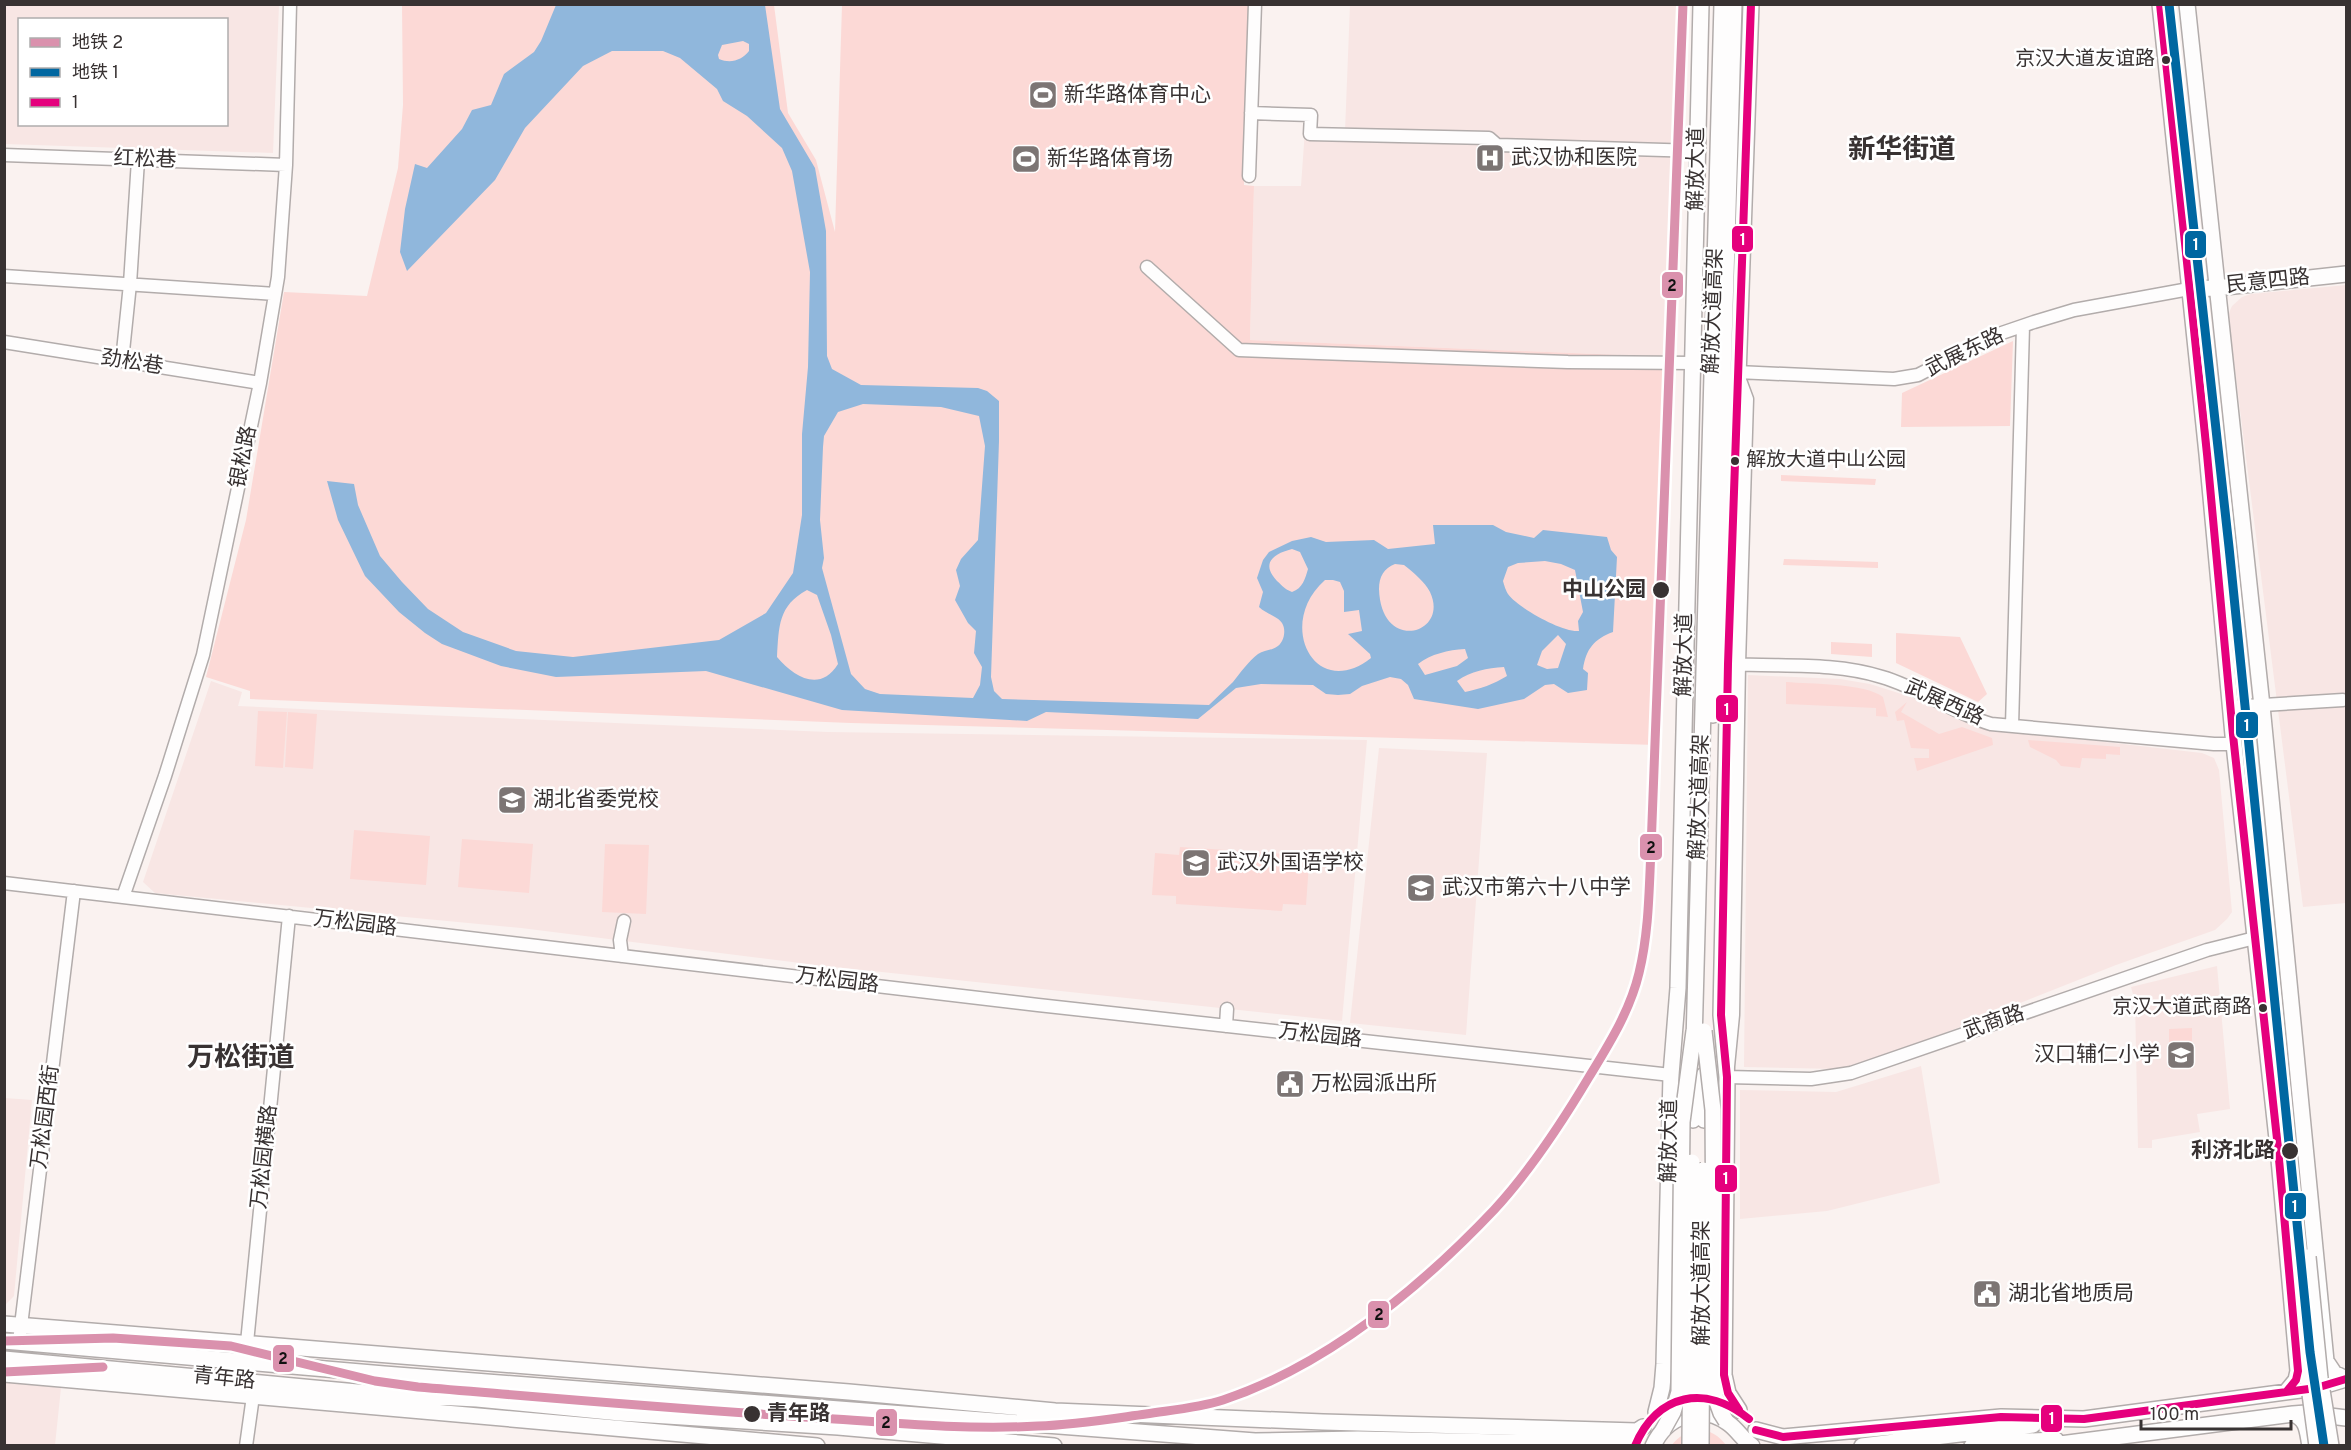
<svg xmlns="http://www.w3.org/2000/svg" width="2351" height="1450" font-family="Overpass,'Noto Sans SC',sans-serif">
<style>
.built{fill:#f8e6e4;fill-rule:evenodd}
.green{fill:#fcd9d6}
.water{fill:#90b7dc;fill-rule:evenodd}
.lines{fill:none;stroke-linecap:round;stroke-linejoin:round}
.minor-casing{stroke:#b2acab;stroke-width:15}
.major-casing{stroke:#b2acab;stroke-width:18}
.minor{stroke:#fefdfd;stroke-width:12}
.major{stroke:#fefdfd;stroke-width:15}
.major-bridge-casing{stroke:#b2acab;stroke-width:18;stroke-linecap:butt}
.major-bridge{stroke:#fefdfd;stroke-width:15}
.bus-1-casing{stroke:#fff;stroke-width:12}
.bus-1{stroke:#e5007d;stroke-width:8}
.metro-1-casing{stroke:#fff;stroke-width:14}
.metro-2-casing{stroke:#fff;stroke-width:14}
.metro-1{stroke:#da91ad;stroke-width:9}
.metro-2{stroke:#0067a1;stroke-width:9}
.bus-dot{fill:#383232;stroke:#fff;stroke-width:2}
.labels{text-anchor:middle;dominant-baseline:central;stroke-width:5;stroke-linejoin:round;paint-order:stroke}
.bus-label{font-size:20px;fill:#383232;stroke:#fff;text-anchor:end}
.poi-label{font-size:21px;fill:#383232;stroke:#fff;text-anchor:start}
.street-label{font-size:21px;fill:#383232;stroke:#fff}
.stop-label{font-size:21px;font-weight:bold;fill:#383232;stroke:#fff;text-anchor:end}
.district-label{font-size:27px;font-weight:bold;fill:#383232;stroke:#fff}
.line-badge{stroke:#fff;stroke-width:2}
.badge-label{font-size:16px;text-anchor:middle;font-weight:bold;fill:#fff}
.pale-badge-label{font-size:16px;text-anchor:middle;font-weight:bold;fill:#111}
</style>
<rect width="100%" height="100%" fill="#faf2f0"/>
<path class="built" d="M5,4L279,5L273,153L5,144ZM20,20H226V124H20Z
M1350,5H1683L1670,357L1250,340L1254,186H1244H1301L1305,130L1345,131Z
M2346,285V903L2303,907L2228,315L2232,306L2242,297L2251,294Z
M1748,675L1840,679L1870,684L1911,697L1990,729L2202,753L2214,758L2219,770L2232,912L2227,919L2215,930L2116,965L1874,1061L1838,1069L1744,1067Z
M211,681L242,692L238,706L427,715L828,732L1367,740L1342,1021L816,965L521,928L155,893L143,882Z
M1379,748L1487,753L1466,1035L1350,1023Z
M2217,966L2230,1109L2197,1114L2200,1132L2152,1140V1148H2138L2135,1001L2131,987Z
M1921,1066L1940,1183L1827,1211L1740,1219V1090L1836,1092Z
M5,1098L32,1100L14,1296L5,1305Z
M4,1381L61,1388L55,1445H5Z"/>
<path class="green" d="M402,5H774L788,113L816,160L835,232L842,5H1250L1244,185L1254,186L1250,340L1670,357L1657,745L851,723L250,699V691L206,677L246,520L284,292L367,296L398,168L403,105Z
M2013,341L2010,426L1901,427L1902,393Z
M1781,475L1876,479L1875,485L1781,481Z
M1784,559L1878,562V568L1783,565Z
M1896,633L1960,637L1987,694L1978,702L1896,663Z
M1831,642L1872,644V657L1831,654Z
M1786,682C1810,684 1865,683 1883,697L1888,717L1876,716V708L1786,704Z
M1907,702L1901,712L1939,734L1962,727L1992,738L1993,745L1917,771L1914,758H1929V749L1911,748L1904,720L1897,721L1895,712Z
M258,711L287,712L283,768L255,766Z
M288,712L317,714L313,769L285,767Z
M2028,740L2120,747V755L2106,754V759L2082,758L2080,768L2061,766L2056,760L2030,747Z
M354,830L430,836L426,885L350,879Z
M462,839L533,844L529,893L458,887Z
M605,844L649,845L646,914L602,912Z
M1180,847L1286,854V862L1309,864L1306,905L1283,904L1282,911L1176,904V896L1152,895L1155,853L1179,855Z
M2192,1028V1069H2169V1029Z
M1698,1429C1711,1431 1718,1435 1726,1445L1671,1446C1679,1436 1686,1432 1698,1429Z"/>
<path class="water" d="M556,5H765L780,109L815,168L826,231L827,356L832,369L861,385L978,388L987,391L999,401V441L991,677L994,691L1002,699L1209,705C1217,697 1225,690 1233,682C1241,672 1248,662 1258,654C1266,649 1277,651 1282,641C1285,635 1285,628 1282,623C1278,616 1266,614 1259,607L1263,592L1257,578L1263,560L1269,552L1292,541L1311,537L1326,542L1374,540L1388,549L1435,544L1433,525H1493L1506,532L1534,538L1543,530L1607,537L1611,550L1617,557L1613,632C1594,639 1586,649 1583,669L1588,673L1587,690L1568,693L1554,684L1545,685L1524,699L1478,709L1414,699L1408,685L1401,679L1390,677L1362,686L1350,694L1338,695L1326,694L1313,685L1261,684L1236,688L1198,719L1046,712L1027,721L842,710L706,671L556,677L501,666L442,644L425,633L399,612L365,576L338,520L327,481L354,484L358,505L380,556L402,582L428,609L463,632L516,651L573,657L719,640L766,613L793,573L802,515V434L808,367L810,272L792,171L782,148L747,116L723,101L717,89L680,58L663,51H612L583,66L525,128L495,180L407,271L400,252L405,209L415,164L427,168L462,129L472,110L491,105L504,74L534,52L541,41ZM743,41L749,44V51C742,60 731,64 719,59L718,55L722,45ZM863,404L941,407L979,416L985,446L978,540L961,559L956,570L960,586L955,600L968,623L976,631L974,653L982,667L980,685L973,698L880,694L865,689L851,674L822,568L824,558L820,520L823,447L824,436L838,412ZM1292,549L1300,552L1308,569C1305,579 1303,588 1292,592C1284,589 1283,586 1277,581C1261,564 1272,554 1292,549ZM1545,561L1561,564L1575,570L1583,612L1578,621L1579,631C1563,633 1518,608 1508,594C1506,591 1504,585 1503,581L1508,567L1518,563ZM1395,564L1404,565C1413,572 1425,582 1430,592C1450,634 1381,654 1379,589C1379,577 1384,568 1395,564ZM1325,580H1333L1340,582L1344,591V612L1359,610L1362,631L1348,634L1370,654L1371,658C1315,702 1275,624 1325,580ZM807,590L817,595L831,635L838,664C820,693 794,677 777,657C779,626 778,606 807,590ZM1558,635L1566,644L1558,668L1547,669L1537,665L1542,651ZM1465,649L1468,658L1457,666L1425,675L1418,664C1431,654 1448,650 1465,649ZM1504,667L1507,676C1494,684 1480,689 1465,692L1457,681C1471,671 1487,668 1504,667Z"/>
<g class="lines">
<g class="minor-casing">
<path id="minor" d="M1251,113L1311,115L1310,134L1489,138L1497,145L1697,151
M4,155L286,165
M1249,176L1255,4
M1147,267L1239,350L1568,362L1694,363
M4,276L275,294
M2189,289L2074,310L2034,322L1993,336L1918,375L1894,379L1737,372L1747,399L1739,664L1733,1015L1727,1077L1811,1079L1851,1073L2207,950L2255,938
M4,342L260,383
M122,361L130,284L138,160
M1732,664C1782,667 1834,662 1882,677C1920,688 1953,713 1991,724L2214,744H2234
M2230,707L2343,700
M2012,726L2023,326
M4,883L1038,1005L1671,1075
M123,897L165,776L203,655L260,383L278,277L286,165L290,4
M622,956L620,940L624,921
M1226,1026L1227,1009
M19,1342L74,891
M245,1363L289,916
M246,1446L254,1389"/>
</g>
<g class="major-casing">
<path id="major" d="M2160,4L2207,454L2233,735L2278,1148L2298,1371L2296,1380L2287,1391
M2187,4L2262,706L2326,1361L2334,1373L2346,1379
M2189,289L2216,288L2346,274
M1713,715L1734,4
M1694,1042L1722,4
M1693,1120V1078
M1704,1120V1075
M4,1324L849,1392L1055,1411L1323,1422L1637,1431
M4,1341L384,1374L1255,1441L1358,1439L1606,1444L1622,1441L1643,1427
M4,1359L378,1394L477,1399L620,1413L838,1427L1054,1446
M4,1374L817,1446
M1739,1410L1728,1393L1724,1375L1727,1077L1721,1015L1728,664L1751,4
M1656,1412L1662,1388L1664,1364L1671,1075L1678,988L1701,4
M2293,1414C2308,1420 2307,1431 2310,1446
M1756,1430L1783,1437L2001,1417L2084,1419L2316,1388L2346,1379
M1653,1446C1666,1416 1701,1403 1728,1423C1737,1429 1742,1439 1752,1446
M1862,1446L2033,1425
M1972,1446L2003,1442L2056,1440
M2045,1446L2293,1414L2306,1413L2346,1418"/>
</g>
<use href="#minor" class="minor"/>
<use href="#major" class="major"/>
<g class="major-bridge-casing">
<path id="major-bridge" d="M1704,1031L1713,1110L1715,1396L1721,1413L1726,1421
M2308,1257L2320,1378L2331,1446
M2295,1261L2308,1379L2317,1446
M1663,1430L1673,1412L1679,1392L1682,1122L1694,1031
M1690,1446L1692,1162
M1701,1446L1703,1170"/>
</g>
<use href="#major-bridge" class="major-bridge"/>
<g class="bus-1-casing">
<path id="bus-1" d="M2160,4L2207,454L2233,735L2278,1148L2298,1371L2296,1380L2287,1391
M1739,1410L1728,1393L1724,1375L1727,1077L1721,1015L1728,664L1751,4
M1756,1430L1783,1437L2001,1417L2084,1419L2316,1388L2346,1379
M1635,1446C1657,1393 1706,1384 1749,1419"/>
</g>
<use href="#bus-1" class="bus-1"/>
<g class="metro-1-casing">
<path id="metro-1" d="M4,1341L113,1338L231,1346L375,1381L418,1387C552,1398 687,1410 821,1418C893,1423 966,1430 1038,1426C1075,1425 1110,1419 1146,1414C1172,1410 1198,1408 1223,1400C1328,1365 1419,1289 1494,1210C1531,1170 1561,1124 1589,1077C1609,1044 1630,1011 1639,973C1649,932 1649,890 1651,849L1683,4
M4,1372L103,1367"/>
</g>
<g class="metro-2-casing">
<path id="metro-2" d="M2169,4L2229,547L2310,1352L2324,1446"/>
</g>
<use href="#metro-1" class="metro-1"/>
<use href="#metro-2" class="metro-2"/>
</g>
<defs>
<g id="stadium-square" transform="scale(1.5)"><rect x="-9" y="-9" width="18" height="18" rx="4" fill="#7c7574" stroke="#fff"/><path d="M0-5a6.5 5 0 1 0 0 10a6.5 5 0 1 0 0-10ZM-3.5-1.8h7v3.6h-7Z" fill="#fff"/></g>
<g id="hospital-square" transform="scale(1.5)"><rect x="-9" y="-9" width="18" height="18" rx="4" fill="#7c7574" stroke="#fff"/><path d="M-5-5h3v3.5h4V-5h3V5h-3V1.5h-4V5h-3Z" fill="#fff"/></g>
<g id="school-square" transform="scale(1.5)"><rect x="-9" y="-9" width="18" height="18" rx="4" fill="#7c7574" stroke="#fff"/><path d="M0-5L7-2L0 1L-7-2ZM-4 1L0 2.5L4 1V4Q0 6-4 4Z" fill="#fff"/></g>
<g id="civic-square" transform="scale(1.5)"><rect x="-9" y="-9" width="18" height="18" rx="4" fill="#7c7574" stroke="#fff"/><path d="M-.6-6.5H3V-4.5H.6V-3L4-1V1h2V6H-6V1h2V-1L-.6-3ZM-1.2 2.5V6h2.4V2.5Z" fill="#fff"/></g>
</defs>
<g fill-rule="evenodd">
<use href="#stadium-square" x="1043" y="95"/>
<use href="#hospital-square" x="1490" y="158"/>
<use href="#stadium-square" x="1026" y="159"/>
<use href="#school-square" x="512" y="800"/>
<use href="#school-square" x="1196" y="863"/>
<use href="#school-square" x="1421" y="888"/>
<use href="#school-square" x="2181" y="1055"/>
<use href="#civic-square" x="1290" y="1084"/>
<use href="#civic-square" x="1987" y="1294"/>
</g>
<g class="bus-dot">
<circle cx="2166" cy="60" r="5"/>
<circle cx="1735" cy="461" r="5"/>
<circle cx="1661" cy="590" r="9"/>
<circle cx="2263" cy="1008" r="5"/>
<circle cx="2290" cy="1151" r="9"/>
<circle cx="752" cy="1414" r="9"/>
</g>
<g class="labels">
<g class="bus-label">
<text x="2155" y="60">京汉大道友谊路</text>
<text x="1746" y="461" text-anchor="start">解放大道中山公园</text>
<text x="2252" y="1008">京汉大道武商路</text>
</g>
<g class="poi-label">
<text x="1064" y="95">新华路体育中心</text>
<text x="1511" y="158">武汉协和医院</text>
<text x="1047" y="159">新华路体育场</text>
<text x="533" y="800">湖北省委党校</text>
<text x="1217" y="863">武汉外国语学校</text>
<text x="1442" y="888">武汉市第六十八中学</text>
<text x="2160" y="1055" text-anchor="end">汉口辅仁小学</text>
<text x="1311" y="1084">万松园派出所</text>
<text x="2008" y="1294">湖北省地质局</text>
</g>
<g class="street-label">
<text transform="translate(145 160) rotate(2)">红松巷</text>
<text transform="translate(1697 169) rotate(-89)">解放大道</text>
<text transform="translate(2268 282) rotate(-6)">民意四路</text>
<text transform="translate(1714 311) rotate(-88)">解放大道高架</text>
<text transform="translate(1965 353) rotate(-26)">武展东路</text>
<text transform="translate(132 363) rotate(9)">劲松巷</text>
<text transform="translate(244 457) rotate(-79)">银松路</text>
<text transform="translate(1685 655) rotate(-89)">解放大道</text>
<text transform="translate(1944 703) rotate(24)">武展西路</text>
<text transform="translate(1700 797) rotate(-88)">解放大道高架</text>
<text transform="translate(355 924) rotate(7)">万松园路</text>
<text transform="translate(837 981) rotate(7)">万松园路</text>
<text transform="translate(1994 1023) rotate(-19)">武商路</text>
<text transform="translate(1320 1036) rotate(6)">万松园路</text>
<text transform="translate(46 1117) rotate(-83)">万松园西街</text>
<text transform="translate(1670 1141) rotate(-89)">解放大道</text>
<text transform="translate(265 1157) rotate(-84)">万松园横路</text>
<text transform="translate(1702 1283) rotate(-90)">解放大道高架</text>
<text transform="translate(224 1379) rotate(6)">青年路</text>
</g>
<g class="stop-label">
<text x="1646" y="590">中山公园</text>
<text x="2275" y="1151">利济北路</text>
<text x="767" y="1414" text-anchor="start">青年路</text>
</g>
<g class="district-label">
<text x="1902" y="151">新华街道</text>
<text x="241" y="1059">万松街道</text>
</g>
</g>
<g class="line-badge">
<rect x="1731" y="225" width="23" height="28" rx="6" fill="#e5007d"/>
<rect x="2184" y="230" width="23" height="29" rx="6" fill="#0067a1"/>
<rect x="1661" y="271" width="23" height="28" rx="6" fill="#da91ad"/>
<rect x="1715" y="694" width="24" height="29" rx="6" fill="#e5007d"/>
<rect x="2235" y="711" width="24" height="28" rx="6" fill="#0067a1"/>
<rect x="1639" y="833" width="24" height="28" rx="6" fill="#da91ad"/>
<rect x="1714" y="1164" width="24" height="29" rx="6" fill="#e5007d"/>
<rect x="2284" y="1192" width="23" height="28" rx="6" fill="#0067a1"/>
<rect x="1367" y="1300" width="23" height="29" rx="6" fill="#da91ad"/>
<rect x="272" y="1344" width="23" height="29" rx="6" fill="#da91ad"/>
<rect x="2040" y="1404" width="23" height="29" rx="6" fill="#e5007d"/>
<rect x="875" y="1408" width="23" height="29" rx="6" fill="#da91ad"/>
</g>
<g class="badge-label">
<text x="1743" y="245">1</text>
<text x="2196" y="250">1</text>
<text x="1727" y="715">1</text>
<text x="2247" y="731">1</text>
<text x="1726" y="1184">1</text>
<text x="2295" y="1212">1</text>
<text x="2052" y="1424">1</text>
</g>
<g class="pale-badge-label">
<text x="1672" y="291">2</text>
<text x="1651" y="853">2</text>
<text x="1379" y="1320">2</text>
<text x="283" y="1364">2</text>
<text x="886" y="1428">2</text>
</g>
<rect width="2351" height="1450" fill="none" stroke="#383232" stroke-width="12"/>
<rect x="18" y="18" width="210" height="108" fill="#ffffff" stroke="#afadad" stroke-width="1.5"/>
<rect x="30" y="38" width="30" height="9" fill="#da91ad" stroke="#afadad" stroke-width="1.5"/>
<text x="72" y="48" font-size="18" fill="#383232">地铁 2</text>
<rect x="30" y="68" width="30" height="9" fill="#0067a1" stroke="#afadad" stroke-width="1.5"/>
<text x="72" y="78" font-size="18" fill="#383232">地铁 1</text>
<rect x="30" y="98" width="30" height="9" fill="#e5007d" stroke="#afadad" stroke-width="1.5"/>
<text x="72" y="108" font-size="18" fill="#383232">1</text>
<path d="M2141 1420v9h150v-9" fill="none" stroke="#383232" stroke-width="3"/>
<text x="2150" y="1420" font-size="18" fill="#383232" stroke="#ffffff" stroke-width="4.5" paint-order="stroke">100 m</text>
</svg>
